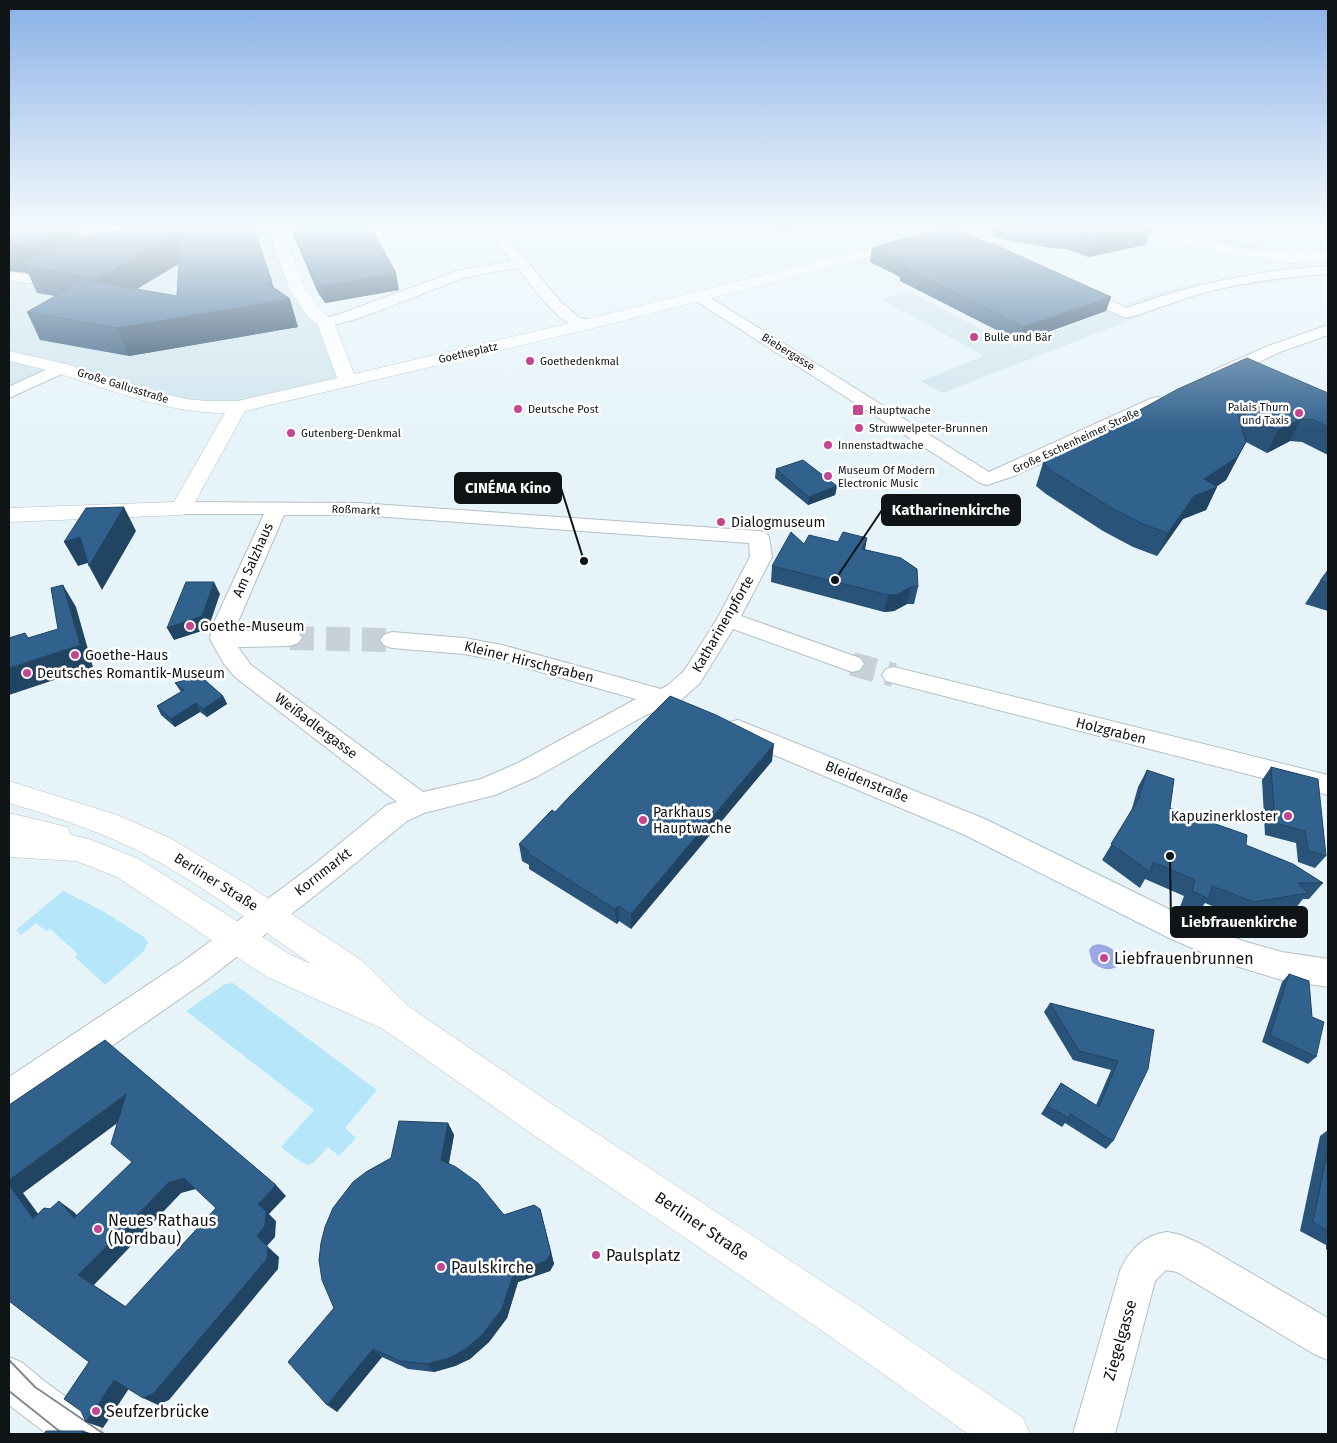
<svg xmlns="http://www.w3.org/2000/svg" width="1337" height="1443" font-family="'Fira Sans',sans-serif">
<style>
.built{fill:#d0e5ee}
.green{fill:#b6e6f9}
.water{fill:#9aa9e4}
.lines{fill:none;stroke-linecap:round;stroke-linejoin:round}
.street-tunnel{stroke:#c6d2d8;stroke-width:24;stroke-dasharray:24 12;stroke-linecap:butt}
.street-casing{stroke:#b3c0c5;stroke-width:2}
.secondary-casing{stroke:#b3c0c5;stroke-width:1}
.street{fill:#fff;fill-rule:evenodd}
.secondary{fill:#fff;fill-rule:evenodd}
.tram{stroke:#818a8f;stroke-width:2}
.wall{fill:#2a5379;fill-rule:evenodd}
.shaded-wall{fill:#224463}
.building{fill:#31618d;stroke:#224463;fill-rule:evenodd}
.poi-dot{fill:#c44590;stroke:#fff;stroke-width:2}
.labels{text-anchor:middle;dominant-baseline:central;stroke-width:5;stroke-linejoin:round;paint-order:stroke}
.far-poi-label{font-size:11px;fill:#0f1416;stroke:#fff;text-anchor:start}
.far-street-label{font-size:11px;fill:#0f1416;stroke:#fff}
.poi-label{font-size:14px;fill:#0f1416;stroke:#fff;text-anchor:start}
.street-label{font-size:14px;fill:#0f1416;stroke:#fff}
.near-poi-label{font-size:16px;fill:#0f1416;stroke:#fff;text-anchor:start}
.near-street-label{font-size:16px;fill:#0f1416;stroke:#fff}
.leader{fill:none;stroke:#0f1416;stroke-width:2}
.callout-dot{fill:#0f1416;stroke:#fff;stroke-width:2}
.callout{fill:#0f1416;stroke:#0f1416;stroke-width:2}
.callout-label{font-size:15px;text-anchor:middle;font-weight:bold;fill:#fff}
</style>
<rect width="100%" height="100%" fill="#e6f4fa"/>
<path class="built" d="M9,227H277L343,381L240,404H194L61,365L9,390Z
M1281,271L1295,278L1211,291L1170,305L942,393L921,381L984,356L881,299L908,291L1014,346L1147,296L1192,284Z"/>
<path class="green" d="M1117,227H1153L1264,247L1262,251L1199,238Z
M63,891L101,910L144,937L148,942L144,951L105,985L75,957L78,954L50,929L46,931L36,923L21,935L16,930Z
M233,983L377,1090L345,1128L356,1138L339,1156L328,1147L314,1162L308,1165L301,1162L281,1147L314,1110L186,1011L225,984Z"/>
<path class="water" d="M1098,944C1111,946 1121,952 1118,966C1108,972 1101,969 1092,962L1089,950L1092,946Z"/>
<g class="lines">
<path class="street-tunnel" d="M290,638L392,640
M852,664L894,675"/>
<g class="street-casing">
<path id="street" d="M484,227H498L560,301L580,318L593,321L596,324L593,327C563,335 534,288 518,268C500,271 482,273 465,278C436,286 342,331 320,325L317,322L320,319L337,315L457,271L512,261Z
M827,227H853L851,230L832,234L827,233L825,230Z
M906,227H918L919,230L928,237L926,240H916L907,235Z
M61,265L66,266L68,269C55,287 28,284 9,280V272L36,275Z
M1328,266V274C1286,277 1244,282 1203,293C1177,300 1152,311 1126,318L1072,294L1070,291L1072,288H1082L1127,308C1192,284 1259,270 1328,266Z
M698,292L703,293L989,472L1152,398L1158,397L1164,398L1167,402L1164,406L1014,476L987,485L980,483L693,299L691,296L693,293Z
M1328,325V335L1280,352L1226,378H1214L1212,374L1214,370L1268,346Z
M60,363L66,364L68,368L66,372L9,398V387Z
M181,502L359,503L759,531L766,533L769,537L772,557L741,616L860,658L864,664L860,670L852,672L733,629L700,683L681,700L678,706L669,709L664,707L644,716L536,777L495,795L424,813L407,821L336,879L207,980L21,1109L9,1114V1077L185,960L316,863L387,805L397,802L235,677L224,664L210,639L212,627L264,514H181L174,512L171,508L174,504ZM284,515H359L749,543L750,557L717,619L684,671L667,686L661,689L502,645L464,638L392,632L384,635L380,640L384,645L392,648L464,654L502,661L636,699L518,763L481,779L423,792L251,665L238,647L290,646L298,643L302,638L298,633L290,630L234,631Z
M894,667L1328,775V795L886,681L882,675L886,669Z
M738,720L985,819L1191,920L1243,941L1282,952L1328,959V987L1282,980L1229,964L1169,938L965,835L729,736L725,729L729,722Z
M1167,1232L1181,1235L1203,1245L1328,1318V1360L1314,1354L1177,1272L1166,1270L1155,1281L1115,1434H1073L1120,1271C1129,1250 1144,1235 1167,1232Z
M9,1357L23,1363L44,1381L97,1419L103,1434H47L9,1405Z"/>
</g>
<g class="secondary-casing">
<path id="secondary" d="M267,227H281L305,288L320,309L334,322L354,374L600,316L953,227H976L974,230L602,326L245,411L189,513L181,515L9,522V508L174,502L225,413C167,413 112,390 57,373C42,368 25,365 9,361V351L66,364L157,392L186,399L207,401H238L337,378L317,324L308,317L289,288Z
M1074,227C1159,216 1243,262 1328,251V261L1288,263L1133,236L1081,231L1076,230Z
M9,781L117,815L170,838L240,880L361,960L408,1006L555,1106L861,1307L1023,1418L1030,1434H968L831,1337L529,1132L383,1029L267,977L117,877L76,861L9,857V813L67,827L71,835L89,839L139,859L291,955L311,964C258,927 205,887 148,856C105,833 56,817 9,803Z"/>
</g>
<use href="#street" class="street"/>
<use href="#secondary" class="secondary"/>
<path class="tram" d="M9,1360L35,1387L104,1434
M9,1391L63,1434"/>
</g>
<path class="wall" d="M9,227H87L80,228L81,236L274,288L298,327L129,356L40,340L27,312L55,296L37,293L28,273L9,271ZM179,264L177,296L136,289Z
M290,227H370L399,290L325,303L318,293L292,232Z
M769,227H813L778,233Z
M994,227H1152L1145,245L1088,257L1066,249L1050,248L992,237Z
M991,243L1111,297L1106,311L1020,342L900,281V277L870,262L872,248L991,245Z
M1178,389L1328,393V455L1302,442L1290,441L1267,453L1246,442L1226,480L1216,487H1217L1206,510L1183,519L1157,556L1133,547L1103,531L1046,494L1036,486L1043,463Z
M776,469L837,486L835,495L808,505L775,478Z
M867,538L865,549L918,587L914,604H907L894,611L884,612L771,582L772,566L804,544L838,542Z
M1328,570V611L1305,604L1320,581Z
M175,683L223,696L227,704L207,717L200,712L175,727L161,715L157,706L181,692Z
M772,761L631,929L619,921L617,924L529,869V865L522,861L519,844L555,812Z
M1271,767L1326,856L1315,868L1298,862L1296,843L1265,835L1262,780Z
M1147,770L1170,808L1323,883L1309,899H1303L1295,909L1241,918L1205,903L1197,915L1180,907L1184,896L1145,879L1140,888L1102,860L1131,812L1138,787Z
M1289,974L1312,1017L1316,1057L1308,1064L1262,1042L1282,982Z
M1050,1003L1154,1030L1113,1141L1106,1149L1065,1123L1062,1127L1041,1114L1055,1092L1061,1083L1096,1105L1111,1070L1073,1060L1044,1012Z
M448,1123L454,1135L449,1163L504,1215L540,1209L554,1264L550,1271L518,1282L507,1318L489,1342L470,1359L455,1366L434,1372L408,1369L382,1357L337,1412L334,1308L391,1158Z
M1328,1130V1251L1326,1249V1245L1300,1231L1320,1136Z"/>
<path class="shaded-wall" d="M65,227H87L80,228L84,247L25,266L28,273L27,274L14,247L23,243Z
M779,227H813L778,233Z
M1142,227H1152L1145,245L1088,257L1094,237Z
M181,231L190,257L109,306L97,279Z
M396,273L399,290L325,303L320,286Z
M272,282L278,301L290,299L298,327L129,356L117,328L267,283Z
M1111,297L1106,311L1020,342L1024,327Z
M1301,419L1290,441L1267,453L1278,430Z
M1246,442L1226,480L1214,488L1217,487L1206,510L1183,519L1157,556L1168,533L1204,479Z
M837,486L835,495L808,505L809,497Z
M124,507L136,531L102,590L89,566L91,562L78,566L64,542Z
M867,538L864,554L862,549Z
M214,582L220,594L208,629L174,640L167,628Z
M63,585L76,607L93,667L9,695V668L80,645Z
M911,587L907,604L894,611L884,612L888,595Z
M223,696L227,704L207,717L203,709Z
M196,703L200,712L175,727L171,719Z
M774,744L772,761L631,929V914Z
M618,906L619,921L617,924L615,909Z
M126,1094L139,1107L23,1193L50,1230L33,1219L9,1185V1180Z
M448,1123L454,1135L447,1172L441,1160Z
M184,1178L196,1189L181,1193L94,1285L140,1316L125,1307L78,1275L169,1182Z
M276,1185L286,1196L269,1214L276,1221L275,1237L267,1246L257,1236L258,1204Z
M59,1201L74,1212L90,1229L74,1218Z
M540,1209L554,1264L550,1271L518,1282L507,1318L489,1342L470,1359L455,1366L434,1372L427,1364L514,1272Z
M268,1247L279,1257L278,1269L169,1400L158,1405L143,1398Z
M373,1349L382,1357L337,1412L327,1405Z
M114,1380L130,1387L103,1428L86,1422Z
M84,1431L93,1434H82Z"/>
<path class="building" d="M9,227H65L30,246L23,248V243L14,247L9,246Z
M122,227H253L272,282L267,283L290,299L117,328L27,312L84,280L177,296L181,231L97,279L25,266L24,259L42,255L76,235L77,237L122,230Z
M292,227H370L396,273L320,286L313,276Z
M945,227H950L992,245L991,243L1111,297L1024,327L902,266L906,265L872,248Z
M1047,227H1142L1094,237L1072,229L1055,228Z
M1247,358L1328,393V427L1314,420L1301,419L1278,430L1237,411L1246,442L1237,457L1204,479L1217,487L1194,496L1168,533L1143,524L1112,508L1053,472L1043,463L1178,389Z
M803,460L837,486L809,497L776,469Z
M124,507L89,566L80,537L64,542L86,508Z
M791,532L804,544L809,535L838,542L843,532L867,538L862,549L901,558L917,569L918,587H911L898,594L888,595L772,566Z
M1328,570V583L1320,581Z
M186,582H214L202,616L167,628Z
M63,585L80,645L9,668V638L25,633L28,638L58,629L51,588Z
M199,675L223,696L203,709L196,703L171,719L157,706L184,690L175,683Z
M670,696L716,715L774,744L631,914L618,906L615,909L527,853L529,851L519,844L552,810L555,812L569,797Z
M1271,767L1318,779L1326,856L1308,850L1305,831L1275,823Z
M1147,770L1174,779L1170,808L1247,835L1246,845L1293,864L1323,883H1298L1308,893L1254,902L1212,886L1209,899L1192,891L1195,880L1153,862L1150,872L1111,844L1139,798Z
M1289,974L1309,981L1312,1017L1324,1022L1316,1057L1270,1035Z
M1050,1003L1154,1030L1148,1069L1113,1141L1070,1114L1069,1118L1047,1106L1061,1083L1099,1107L1118,1061L1079,1051Z
M105,1040L276,1185L258,1204L266,1211L265,1226L257,1236L268,1247L267,1259L154,1393L143,1398L114,1380L86,1422L81,1411L64,1399L89,1362L9,1301V1185L33,1219L44,1208L50,1209L59,1201L74,1218L132,1162L111,1144L126,1094L9,1180V1105ZM184,1178L216,1208L125,1307L78,1275L169,1182Z
M399,1121L448,1123L441,1160L456,1167L478,1183L504,1215L534,1205L540,1209L551,1253L546,1261L514,1272L502,1309L483,1334L464,1350L449,1358L427,1364L400,1361L373,1349L327,1405L288,1362L334,1308L322,1280L319,1260L321,1243L325,1227L333,1208L353,1182L366,1172L391,1158Z
M1328,1148V1231L1313,1222Z
M46,1431H84L82,1434H44Z"/>
<linearGradient id="sky" x2="0" y2="1"><stop stop-color="#89b0e6"/><stop offset="0.53" stop-color="#f4fafd"/><stop offset="1" stop-color="#f4fafd" stop-opacity="0"/></linearGradient>
<rect width="1337" height="429" fill="url(#sky)"/>
<g class="poi-dot">
<circle cx="974" cy="337" r="5"/>
<circle cx="530" cy="361" r="5"/>
<circle cx="518" cy="409" r="5"/>
<rect x="852" y="404" width="12" height="12" rx="2.5"/>
<circle cx="1299" cy="413" r="5"/>
<circle cx="859" cy="428" r="5"/>
<circle cx="291" cy="433" r="5"/>
<circle cx="828" cy="445" r="5"/>
<circle cx="828" cy="476" r="5"/>
<circle cx="721" cy="522" r="5"/>
<circle cx="190" cy="626" r="5"/>
<circle cx="75" cy="655" r="5"/>
<circle cx="27" cy="673" r="5"/>
<circle cx="1288" cy="816" r="5"/>
<circle cx="643" cy="820" r="5"/>
<circle cx="1104" cy="958" r="5"/>
<circle cx="98" cy="1229" r="5"/>
<circle cx="596" cy="1255" r="5"/>
<circle cx="441" cy="1267" r="5"/>
<circle cx="96" cy="1411" r="5"/>
</g>
<g class="labels">
<g class="far-poi-label">
<text x="984" y="337">Bulle und Bär</text>
<text x="540" y="361">Goethedenkmal</text>
<text x="1289" y="407" text-anchor="end">Palais Thurn<tspan x="1289" dy="13">und Taxis</tspan></text>
<text x="528" y="409">Deutsche Post</text>
<text x="869" y="410">Hauptwache</text>
<text x="869" y="428">Struwwelpeter-Brunnen</text>
<text x="301" y="433">Gutenberg-Denkmal</text>
<text x="838" y="445">Innenstadtwache</text>
<text x="838" y="470">Museum Of Modern<tspan x="838" dy="13">Electronic Music</tspan></text>
</g>
<g class="far-street-label">
<text transform="translate(788 352) rotate(32)">Biebergasse</text>
<text transform="translate(468 353) rotate(-13)">Goetheplatz</text>
<text transform="translate(123 386) rotate(17)">Große Gallusstraße</text>
<text transform="translate(1076 441) rotate(-25)">Große Eschenheimer Straße</text>
<text transform="translate(356 510) rotate(2)">Roßmarkt</text>
</g>
<g class="poi-label">
<text x="731" y="522">Dialogmuseum</text>
<text x="200" y="626">Goethe-Museum</text>
<text x="85" y="655">Goethe-Haus</text>
<text x="37" y="673">Deutsches Romantik-Museum</text>
<text x="653" y="812">Parkhaus<tspan x="653" dy="16">Hauptwache</tspan></text>
<text x="1278" y="816" text-anchor="end">Kapuzinerkloster</text>
</g>
<g class="street-label">
<text transform="translate(253 560) rotate(-66)">Am Salzhaus</text>
<text transform="translate(723 624) rotate(-60)">Katharinenpforte</text>
<text transform="translate(529 662) rotate(14)">Kleiner Hirschgraben</text>
<text transform="translate(316 726) rotate(37)">Weißadlergasse</text>
<text transform="translate(1111 731) rotate(14)">Holzgraben</text>
<text transform="translate(867 782) rotate(22)">Bleidenstraße</text>
<text transform="translate(323 872) rotate(-38)">Kornmarkt</text>
<text transform="translate(216 882) rotate(32)">Berliner Straße</text>
</g>
<g class="near-poi-label">
<text x="1114" y="958">Liebfrauenbrunnen</text>
<text x="108" y="1220">Neues Rathaus<tspan x="108" dy="18">(Nordbau)</tspan></text>
<text x="606" y="1255">Paulsplatz</text>
<text x="451" y="1267">Paulskirche</text>
<text x="106" y="1411">Seufzerbrücke</text>
</g>
<g class="near-street-label">
<text transform="translate(702 1226) rotate(34)">Berliner Straße</text>
<text transform="translate(1120 1340) rotate(-74)">Ziegelgasse</text>
</g>
</g>
<path class="leader" d="M584 561L561 488M835 580L882 510M1170 856L1171 922"/>
<g class="callout-dot">
<circle cx="584" cy="561" r="5"/>
<circle cx="835" cy="580" r="5"/>
<circle cx="1170" cy="856" r="5"/>
</g>
<g class="callout">
<rect x="455" y="473" width="106" height="30" rx="5"/>
<rect x="882" y="495" width="138" height="30" rx="5"/>
<rect x="1171" y="907" width="136" height="30" rx="5"/>
</g>
<g class="callout-label">
<text x="508" y="493">CINÉMA Kino</text>
<text x="951" y="515">Katharinenkirche</text>
<text x="1239" y="927">Liebfrauenkirche</text>
</g>
<rect width="1337" height="1443" fill="none" stroke="#0f1416" stroke-width="20"/>
</svg>
